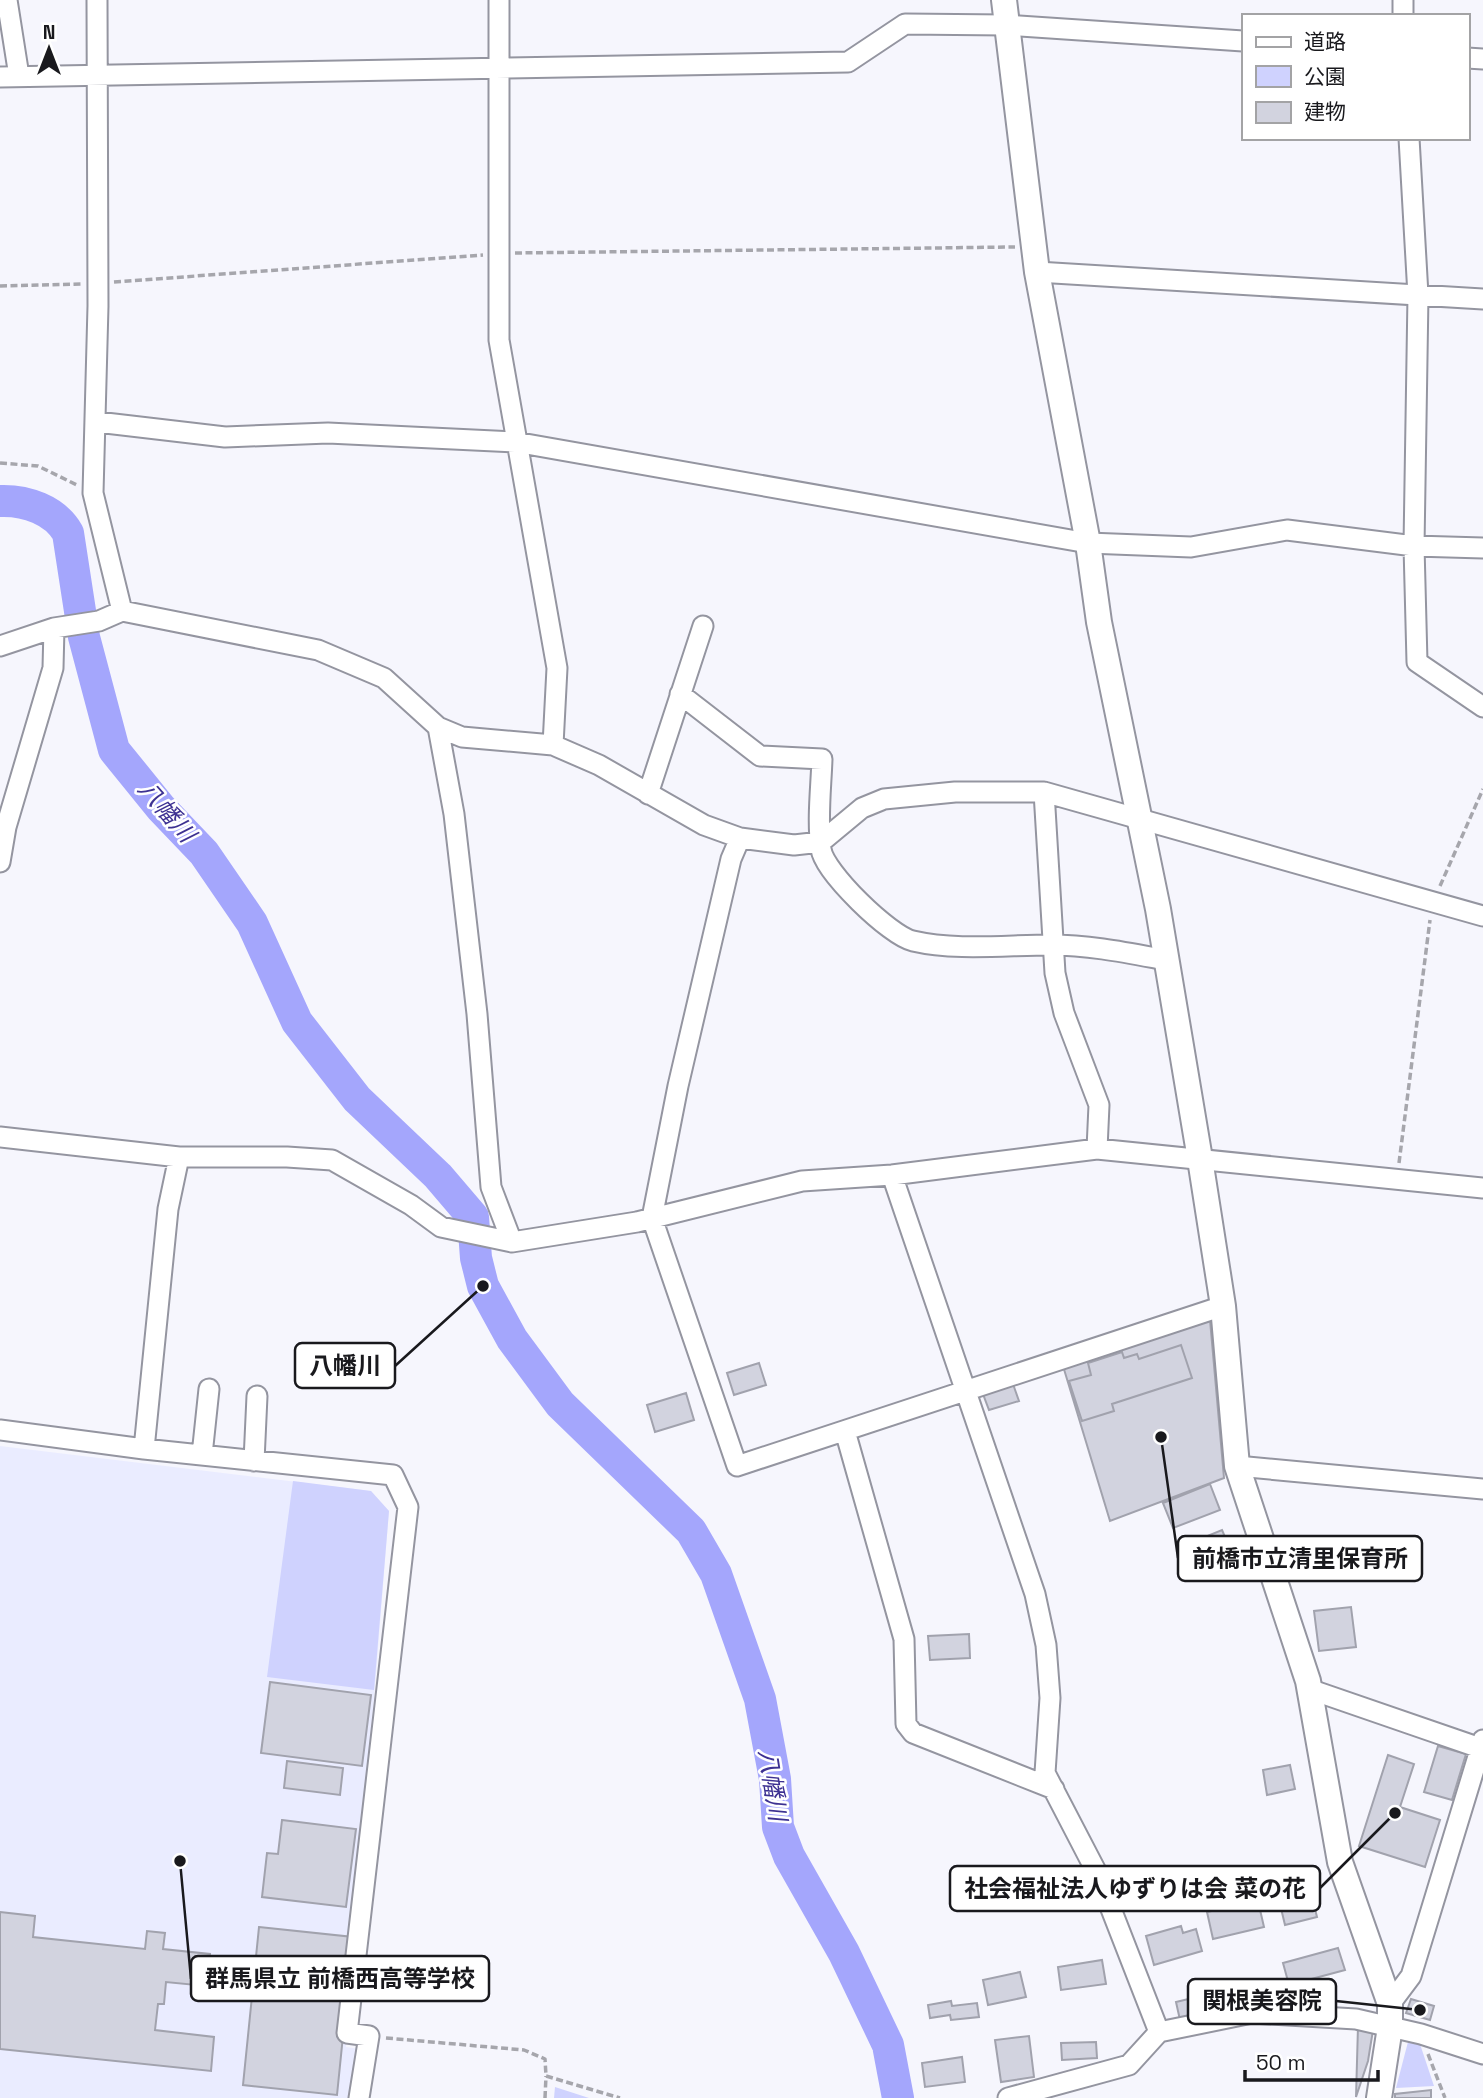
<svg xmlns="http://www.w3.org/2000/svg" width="1483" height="2098" font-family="'Space Grotesk','Noto Sans JP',sans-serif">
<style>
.built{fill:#eaecff}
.green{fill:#cfd2fe}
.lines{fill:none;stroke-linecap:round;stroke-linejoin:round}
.river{stroke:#a4a6fc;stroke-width:32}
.building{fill:#d2d3df;stroke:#a1a2ad;stroke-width:2}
.minor-casing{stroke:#9495a0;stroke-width:23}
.tertiary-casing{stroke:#9495a0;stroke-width:28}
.path{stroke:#a6a6ac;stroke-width:3.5;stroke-dasharray:7 3.5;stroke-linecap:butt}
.minor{stroke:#fff;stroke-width:19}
.tertiary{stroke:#fff;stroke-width:24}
.labels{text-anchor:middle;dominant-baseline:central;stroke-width:5;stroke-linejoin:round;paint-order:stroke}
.water-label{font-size:24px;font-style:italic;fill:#3d3192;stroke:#fff}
.leader{fill:none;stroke:#19191d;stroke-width:2.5}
.callout-dot{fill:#19191d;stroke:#fff;stroke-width:2.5}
.callout{fill:#fff;stroke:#19191d;stroke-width:2.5}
.callout-label{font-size:24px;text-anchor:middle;font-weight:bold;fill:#19191d}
</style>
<rect width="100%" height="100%" fill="#f6f6fd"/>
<path class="built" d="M0,1446L371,1491L389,1511L346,2047L359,2049L351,2098H0Z"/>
<path class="green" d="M293,1481L371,1491L389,1511L374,1690L267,1677Z
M1409,2038L1419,2041L1434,2086L1396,2088Z
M555,2087L589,2098H554Z"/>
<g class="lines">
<path class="river" d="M0,501C26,500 55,510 68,533L84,637L114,750L161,808L204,853L252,923L297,1022L357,1099L438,1176L473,1217L476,1258L483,1286L512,1339L560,1404L691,1531L716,1574L760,1699L775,1779L778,1827L789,1856L844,1953L888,2045L898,2098"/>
</g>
<path class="building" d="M1210,1320L1224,1478L1110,1521L1063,1366Z
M1181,1345L1192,1378L1112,1404L1114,1411L1082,1421L1069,1381L1091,1375L1088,1363L1122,1352L1124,1358L1137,1354L1139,1359Z
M759,1363L766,1385L734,1395L727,1373Z
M1013,1384L1019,1401L989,1410L983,1394Z
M686,1393L694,1420L655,1432L647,1405Z
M1210,1484L1220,1510L1173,1528L1163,1503Z
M1222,1530L1231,1551L1204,1563L1195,1541Z
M1351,1607L1356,1647L1319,1651L1314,1611Z
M969,1634L970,1658L930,1660L928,1636Z
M270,1682L371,1695L362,1766L261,1753Z
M1438,1746L1466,1754L1452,1800L1424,1792Z
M1388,1755L1414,1764L1400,1807L1440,1820L1425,1867L1359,1846Z
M287,1761L343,1768L340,1795L284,1788Z
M1290,1765L1295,1789L1267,1795L1263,1770Z
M282,1820L356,1829L346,1907L262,1897L267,1853L278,1854Z
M1311,1893L1317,1917L1285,1925L1279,1900Z
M1258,1901L1264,1927L1213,1939L1207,1912Z
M0,1912L35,1916L33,1937L145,1949L147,1931L165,1933L163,1949L210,1954L206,1986L166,1982L164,2004H158L155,2030L214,2037L211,2071L0,2049Z
M1181,1926L1183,1933L1196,1929L1202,1951L1154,1965L1146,1936Z
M259,1927L353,1937L337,2095L243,2085Z
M1338,1948L1345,1970L1289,1985L1283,1963Z
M1102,1960L1106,1984L1061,1990L1058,1967Z
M1020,1972L1026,1997L988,2005L983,1980Z
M1205,1995L1209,2013L1180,2020L1176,2002Z
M1411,1999L1434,2006L1430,2020L1406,2013Z
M951,2001L952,2006L977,2003L979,2017L951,2020L950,2015L930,2018L928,2005Z
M1358,2026L1373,2030L1368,2061L1356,2097Z
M1029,2036L1034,2077L1001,2082L995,2040Z
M1096,2042L1097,2058L1062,2060L1061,2043Z
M962,2057L965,2082L925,2087L922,2063Z
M1431,2090V2098H1395V2094Z"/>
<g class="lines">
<g class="minor-casing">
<path id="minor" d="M7,0L19,76
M97,0L98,306L93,493L122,611
M499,0V340L557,668L553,745
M1403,0V16
M1467,58L1483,59
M0,77L848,62L905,24L1006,25L1243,41
M1409,138L1418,295L1414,546L1417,662L1483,707
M1037,272L1483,299
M97,422L225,437L328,433L515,442L1088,543L1191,547L1287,530L1414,546L1483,548
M0,646L54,628
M680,694L760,756L822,759C821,788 817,820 821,849C824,872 890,936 913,941C956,951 1006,945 1051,945C1090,945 1128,953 1166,960
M438,727L454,814L477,1014L491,1187L512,1242
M1044,792L1055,973L1064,1013L1099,1105L1097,1149
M648,794L703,626
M740,838L731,859L678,1086L652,1218L737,1466L1223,1306
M0,862L6,827L53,668L54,628L99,621L122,611L318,650L384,678L438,727L462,737L553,745L599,765L704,825L740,838L794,845L821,842L862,808L884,799L955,792H1044L1483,916
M0,1137L179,1157H287L332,1160L411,1205L441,1227L512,1242L637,1222L802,1181L892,1175L1097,1149L1483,1188
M892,1175L1035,1594L1046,1645L1050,1698L1045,1773L1097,1873L1159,2032
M0,1430L144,1449L393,1475L408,1507L347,2033L369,2036L359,2098
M845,1431L904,1639L906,1724L913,1733L1054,1789
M144,1449L168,1209L179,1157
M202,1455L209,1389
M254,1461L257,1396
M1237,1466L1483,1489
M1309,1689L1480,1748
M1390,2004L1411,1976L1483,1740
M1008,2098L1129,2065L1159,2032L1252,2013L1356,2019L1421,2034L1483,2054"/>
</g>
<g class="tertiary-casing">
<path id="tertiary" d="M1004,0L1037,272L1088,543L1099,622L1158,909L1200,1159L1223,1306L1237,1466L1308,1681L1340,1862L1390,2004V2027L1379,2098"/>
</g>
<path class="path" d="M515,253L1015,247
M114,282L483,255
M0,286L82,284
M0,463L38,466L77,485
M1440,886L1483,789
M1399,1163L1430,920
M386,2038L524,2050L545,2059L546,2076L620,2098
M1428,2054L1445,2098
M545,2098L546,2076"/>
<use href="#minor" class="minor"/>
<use href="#tertiary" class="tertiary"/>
</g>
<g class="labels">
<g class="water-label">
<text transform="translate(167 811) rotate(49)">八幡川</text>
<text transform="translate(773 1785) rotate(81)">八幡川</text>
</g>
</g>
<path class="leader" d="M483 1286L395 1366M1161 1437L1178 1558M1395 1813L1320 1888M180 1861L191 1979M1420 2010L1336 2001"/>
<g class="callout-dot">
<circle cx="483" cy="1286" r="7"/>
<circle cx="1161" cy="1437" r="7"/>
<circle cx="1395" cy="1813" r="7"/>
<circle cx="180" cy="1861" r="7"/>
<circle cx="1420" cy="2010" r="7"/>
</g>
<g class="callout">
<rect x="295" y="1343" width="100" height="45" rx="7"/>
<rect x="1178" y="1536" width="244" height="45" rx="7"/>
<rect x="950" y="1866" width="370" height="45" rx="7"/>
<rect x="191" y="1956" width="298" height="45" rx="7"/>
<rect x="1188" y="1979" width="148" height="45" rx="7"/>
</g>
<g class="callout-label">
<text x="345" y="1374">八幡川</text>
<text x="1300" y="1567">前橋市立清里保育所</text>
<text x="1135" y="1897">社会福祉法人ゆずりは会 菜の花</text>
<text x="340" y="1987">群馬県立 前橋西高等学校</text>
<text x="1262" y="2009">関根美容院</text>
</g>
<rect x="1242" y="14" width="228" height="126" fill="#ffffff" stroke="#a3a3a5" stroke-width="2"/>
<rect x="1256" y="37" width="35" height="10" fill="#ffffff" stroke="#a3a3a5" stroke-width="2"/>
<text x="1304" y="49" font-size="21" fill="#19191d">道路</text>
<rect x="1256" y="66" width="35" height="21" fill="#cfd2fe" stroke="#a3a3a5" stroke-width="2"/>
<text x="1304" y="84" font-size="21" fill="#19191d">公園</text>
<rect x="1256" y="102" width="35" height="21" fill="#d2d3df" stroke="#a3a3a5" stroke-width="2"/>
<text x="1304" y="119" font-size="21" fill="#19191d">建物</text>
<g transform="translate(49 49)" stroke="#ffffff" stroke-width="5" paint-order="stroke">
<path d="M0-5L12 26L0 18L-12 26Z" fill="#19191d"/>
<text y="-10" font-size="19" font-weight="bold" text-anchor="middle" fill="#19191d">N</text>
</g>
<path d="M1245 2070v10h133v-10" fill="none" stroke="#19191d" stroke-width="3.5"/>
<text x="1256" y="2070" font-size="21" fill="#19191d" stroke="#ffffff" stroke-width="5" paint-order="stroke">50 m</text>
</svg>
